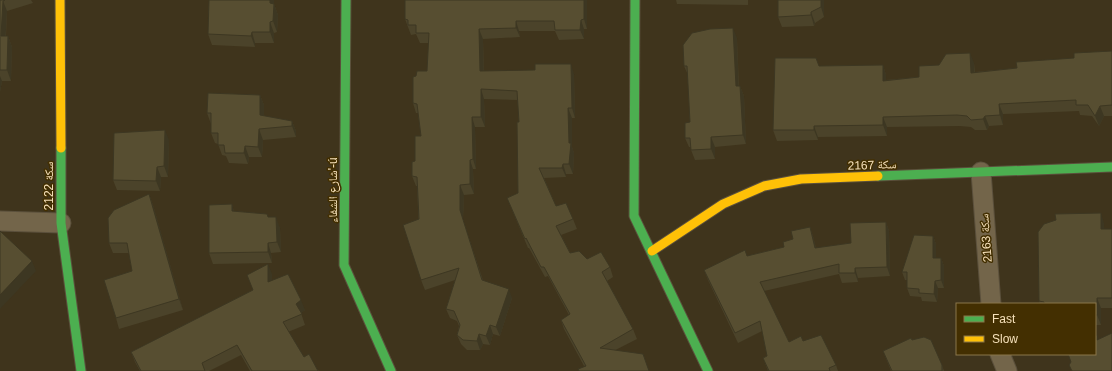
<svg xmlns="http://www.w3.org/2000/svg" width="1112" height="371" font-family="Helvetica,'Noto Naskh Arabic',sans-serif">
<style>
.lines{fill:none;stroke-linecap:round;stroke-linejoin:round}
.street-casing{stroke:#5b503c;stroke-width:21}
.fast-casing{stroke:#5b503c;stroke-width:11}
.slow-casing{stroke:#5b503c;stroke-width:11}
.street{stroke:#73654a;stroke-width:19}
.fast{stroke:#4caf50;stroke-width:9}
.slow{stroke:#ffc107;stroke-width:9}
.wall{fill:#4b432a}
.shaded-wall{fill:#3d3722}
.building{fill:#574e31;stroke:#3d3722}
.labels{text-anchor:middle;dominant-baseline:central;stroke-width:3;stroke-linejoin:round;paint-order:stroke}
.street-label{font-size:12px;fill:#f5e0ba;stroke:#432f01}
</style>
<rect width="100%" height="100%" fill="#3f341c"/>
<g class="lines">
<g class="street-casing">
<path id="street" d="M981,172L991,304
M0,221L61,223
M1000,354L1007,371"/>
</g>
<g class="fast-casing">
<path id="fast" d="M346,0L344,265L391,371
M635,0L634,216L708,371
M61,148V223L81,371
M878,176L1112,167"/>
</g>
<g class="slow-casing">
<path id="slow" d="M60,0L61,148
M652,251L723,204L764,186L801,179L878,176"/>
</g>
<use href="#street" class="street"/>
<use href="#fast" class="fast"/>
<use href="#slow" class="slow"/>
</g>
<path class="wall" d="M0,0H31L33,3L7,11L6,36H8L12,47L11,81H2L0,92Z
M209,0H274V4L278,15L277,32L274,33V43H255V47L212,45L208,34Z
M405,0H587V29H584V39L559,40L555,31H519L520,37L483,39L484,71L574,74L575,118H572V147L574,153L573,174H566V177L544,178L556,206L573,219L577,229L561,235L570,253L610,267L613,277L607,281L633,329L637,339L584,366L564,329L561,320L569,315L548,276L545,277L529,248H528L507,198L518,193L519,122L518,100L484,99L485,127H475L476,169H473L474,194L464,195L463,220L483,280L512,298L500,336L493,334L490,345L483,344L480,350H467L461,344L457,335L459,326L457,321L450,318L446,309L455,280L425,290L421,280L417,186H416L412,176L415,161L421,136L418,113H416L413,103L416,76L427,71L429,43H420L416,34L411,35L405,19Z
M676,0H748V5L677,4Z
M824,0V17L815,23L814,26L782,27L778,17Z
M737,38L739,86H740L744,96L746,144L715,147V159L695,160L691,150V147H689L685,138L690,122L688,75L684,66Z
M1112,51V116H1104L1099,126L1092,116L1080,115L1079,111L1003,114V125L989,126L987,130H975L971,127L960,126L887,127V136L818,137V140L777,141L773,130L819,66L883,65L886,75V80L919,77L974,63L975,72L1017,68L1074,58Z
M260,95L264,105V116L292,121L296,131V137L263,140L262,157H249L248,164L229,163L226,156L222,155L218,144L215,143L211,133V124L207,113Z
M169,140L168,177H161L160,191L117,190L113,180Z
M149,194L153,205L183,310L119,329L116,318L132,271L129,253H113L109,243Z
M232,204L234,212L267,214L268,217L280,228L281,252L271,253L272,263L213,264L209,253Z
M1056,220L1104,223V229H1112V308H1101V325H1095V304H1040L1039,301Z
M886,222L889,231L890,276L858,278V282L842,283L839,274L764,291L789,342L803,341L836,365L838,371H768L763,358L767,356L762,331L738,343L708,280L704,270L747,256L784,247L810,227L813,236L816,248L851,243Z
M933,236L936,244V258H941L944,266V288H938L937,302L922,301L921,297L910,296L907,288V280H905L902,272Z
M272,274V281L305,310L301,313L305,325L288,332L304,357L319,371H250L241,355L209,371H140L135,362L131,352L253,290L247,275Z
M912,340L942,365L944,371H891L883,351Z"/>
<path class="shaded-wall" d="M270,0H274V5V4L278,15L277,32L273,21Z
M584,0H587V29L584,19Z
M821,0H824V17L821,7Z
M3,1L7,11L5,47L1,36Z
M811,12L815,23L814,26L811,15Z
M581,20L584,29V39L580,30Z
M516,21L519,31L520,37L516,28Z
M270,22L274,33V43L270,32Z
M733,28L737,38L739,96L736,86Z
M479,29L483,39L484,81L480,71Z
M252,32L255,43V47L251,36Z
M8,36L12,47L11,81L7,70Z
M970,53L974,63L975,83L971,73Z
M571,64L574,74L575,118L572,108Z
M883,65L886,75L887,91L883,81Z
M0,76L2,81L0,92Z
M740,86L744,96L746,144L743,135Z
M481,89L484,99L485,127L481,117Z
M260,95L264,105V125L260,115Z
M999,104L1003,114V125L1000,115Z
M1100,106L1104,116L1099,126L1095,116Z
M568,108L572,118V147L574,153L573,174L569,164Z
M985,116L989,126L987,130L983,119Z
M472,117L475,127L476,169L473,159Z
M883,117L887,127V136L883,125Z
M292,121L296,131V137L292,126Z
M814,126L818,137V140L814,130Z
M259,129L263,140L262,157L258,147Z
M165,130L169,140L168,177L164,166Z
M711,137L715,147V159L711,149Z
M245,146L249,157L248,164L244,153Z
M470,160L473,169L474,194L470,184Z
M563,164L566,174V177L562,168Z
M157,167L161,177L160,191L156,181Z
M460,185L464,195L463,220L486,289L460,210Z
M149,194L153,205L183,310L179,299Z
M232,204L235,215L232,211Z
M1101,213L1104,223L1105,239L1101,229Z
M276,217L280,228L281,252L277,242Z
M886,222L889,231L890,276L887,267Z
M810,227L813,236L818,257L815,248Z
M933,236L936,244V266L933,258Z
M268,243L271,253L272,263L268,252Z
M941,258L944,266V288L941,280Z
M32,261L36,271L0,309V295Z
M268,264L272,274V292L268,282Z
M855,268L858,278V282L855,273Z
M935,281L938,288L937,302L934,294Z
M509,289L512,298L500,336L496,327Z
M1097,298L1101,308V325L1097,315Z
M301,300L305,310L300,314L296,304Z
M490,325L493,334L490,345L486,336Z
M479,334L483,344L480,350L477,341Z"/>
<path class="building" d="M0,0H5L3,1L1,36H8L7,70H0Z
M209,0H270V3L274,4L273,21L270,22V32H252L251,36L208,34Z
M405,0H584V19L581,20L580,30H555L554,21H516V28L479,29L480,71L535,70V64H571L572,108H568L569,143H571L569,164H563L562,168H539L556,206L566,203L573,219L556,226L570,253L579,251L587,259L601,252L610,267L602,272L633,329L600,348L643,354L649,371H579L578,369L586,366L561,320L570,314L544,267H541L526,238L525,239L507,198L518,193L517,122H519L517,91L481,89V117H472L473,159L470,160V184L460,185V210L482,280L509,289L496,327L490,325L486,336L479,334L477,341L463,340L457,335L460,325L454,311L446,309L459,268L421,280L403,225L419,219L417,177L412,176V162L415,161V136H421L417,104L413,103V77L416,76L417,71H427L429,33H416V25H408V20L405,19Z
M778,0H821V7L811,12V15L778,17Z
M733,28L736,86H740L743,135L711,137V149L691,150L690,138H685V123L690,122L687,66H684L683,45L692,33L710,29Z
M1112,51V105L1100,106L1095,116L1088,105H1076V100L999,104L1000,115L985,116L983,119L971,120L967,116L957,115L883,117V125L814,126V130H773L775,58H816L819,66L883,65V81L919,77V66L939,65L946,54L970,53L971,73L1017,68L1016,62L1074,58V53Z
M208,93L260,95V115L292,121V126L259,129L258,147L245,146L244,153H225L224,145H218V133H211V113H207Z
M165,130L164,166L157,167L156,181L113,180L114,133Z
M149,194L179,299L116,318L104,280L132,271L127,243H109L108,218L114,210Z
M232,204V211L267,214L268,217H276L277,242L268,243V252L209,253V205Z
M1101,213V229H1112V298H1097V315H1095V304H1044V302L1039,301L1038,232L1044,224L1056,220L1055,214Z
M886,222L887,267L855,268V273H839V264L760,282L789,342L801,336L803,341L821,335L836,365L829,368L830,371H769L763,358L767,356L760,321L735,333L704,270L745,250L747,256L784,247L783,242L793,239L791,231L810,227L815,248L851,243L850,223Z
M0,231L32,261L0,295Z
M914,235L933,236V258H941V280L935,281L934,294L919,293V289L907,288V272H902Z
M268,264V282L288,274L301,300L296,304L302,314L283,322L304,357L309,354L318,371H252L237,345L202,363L205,371H141L131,352L253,290L247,275Z
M1112,333V371H1072L1069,365L1071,362L1068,354H1095V336L1097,335V340Z
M924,337L931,340L942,365V371H892L883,351L911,338L912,340Z"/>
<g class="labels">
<g class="street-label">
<text transform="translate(872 165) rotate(-2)">سكة 2167</text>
<text transform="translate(49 186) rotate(-90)">سكة 2122</text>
<text transform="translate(333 190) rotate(-90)">شارع الشفاء'-ú</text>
<text transform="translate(986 238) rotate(-94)">سكة 2163</text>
</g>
</g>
<rect x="956" y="303" width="140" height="52" fill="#432f01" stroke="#8a764b"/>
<rect x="964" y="316" width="20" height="6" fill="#4caf50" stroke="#8a764b"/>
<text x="992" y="323" font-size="12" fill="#f5e0ba">Fast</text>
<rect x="964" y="336" width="20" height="6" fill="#ffc107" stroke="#8a764b"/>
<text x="992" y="343" font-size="12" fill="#f5e0ba">Slow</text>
</svg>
